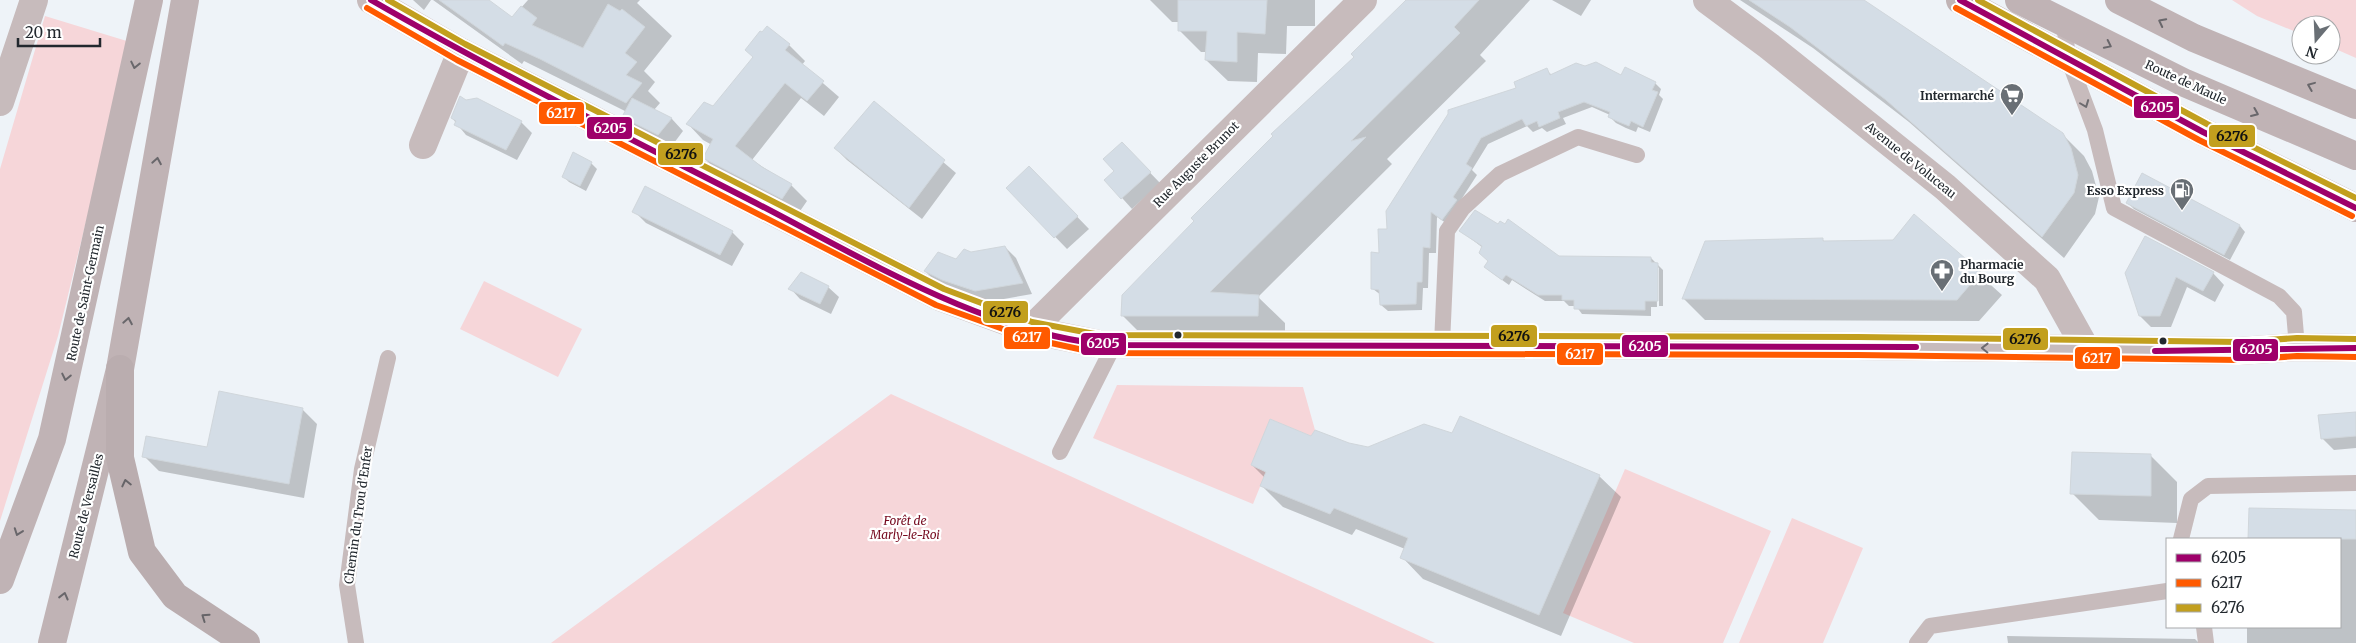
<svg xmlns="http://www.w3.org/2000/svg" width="2356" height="643" font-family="Merriweather,serif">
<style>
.green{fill:#f6d6d9}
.shadow{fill:#0003}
.building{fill:#d4dde6;stroke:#d0d6db}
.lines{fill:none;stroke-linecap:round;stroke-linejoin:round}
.service{stroke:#c7bbbc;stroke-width:16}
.minor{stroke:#c7bbbc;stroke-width:28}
.tertiary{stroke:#c7bbbc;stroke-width:28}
.primary{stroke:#c0b3b5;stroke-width:28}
.motorway{stroke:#baadaf;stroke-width:28}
.bus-1-casing{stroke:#fff;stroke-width:10}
.bus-2-casing{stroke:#fff;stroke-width:10}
.bus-3-casing{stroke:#fff;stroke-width:10}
.bus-1{stroke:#9e006a;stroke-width:6}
.bus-2{stroke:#ff5a00;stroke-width:6}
.bus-3{stroke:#c29f1e;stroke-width:6}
.oneway{stroke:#69676b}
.oneway2{stroke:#6c6a6e}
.oneway3{stroke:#666468}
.bus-dot{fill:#22282e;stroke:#fff;stroke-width:2}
.labels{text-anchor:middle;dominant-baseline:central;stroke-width:4.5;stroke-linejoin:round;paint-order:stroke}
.street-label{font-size:12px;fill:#22282e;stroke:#fff}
.poi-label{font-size:12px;font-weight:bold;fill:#22282e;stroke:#fff;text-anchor:end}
.park-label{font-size:12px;font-style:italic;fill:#760a1f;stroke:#fff}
.line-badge{stroke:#fff;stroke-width:2}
.badge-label{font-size:14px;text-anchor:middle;font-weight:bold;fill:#fff}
.pale-badge-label{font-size:14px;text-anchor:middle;font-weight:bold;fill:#111}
</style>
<rect width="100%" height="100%" fill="#eef3f8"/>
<path class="green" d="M2232,0H2356V58L2331,47V25H2301V34L2257,16Z
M45,16L130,42L58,336L0,521V169Z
M484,281L582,329L558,377L460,329Z
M1117,385L1303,387L1315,430L1311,436L1270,419L1251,465L1266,472L1253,504L1093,438Z
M891,394L1435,643H551Z
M1625,469L1771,531L1723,643H1634L1563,613Z
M1792,518L1863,548L1823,643H1739Z"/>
<path class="shadow" d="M413,0H431L424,10Z
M433,0H486L512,18L528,0H640L637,3L672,36L644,71L655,82L648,91L660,103L654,110L672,119L683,131L671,147L636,129L624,117L627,112L524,61L522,64Z
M1150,0H1315V26H1287L1286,54L1258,53L1257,82L1228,81L1206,60L1207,52H1201L1179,30V22H1172Z
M1408,0H1530L1480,55L1486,61L1387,159L1392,164L1258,297L1285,323V343H1150L1123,316Z
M1552,0H1591L1581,16Z
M1740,0H1862L2062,134L2084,156L2092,171L2099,197L2095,214L2064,258L1909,122L1813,48Z
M789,45L805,61L802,65L839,97L824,116L801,98L752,160L791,185L807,201L798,214L720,174L704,158L712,145L703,140L688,124L713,108Z
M1546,70L1552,75L1622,76L1655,83L1661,89L1659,95L1663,99L1650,132L1638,127L1636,132L1626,128L1616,123L1610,117V115L1592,107L1563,118L1566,124L1547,132L1542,128L1533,132L1527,126L1488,144L1472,170L1477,175L1459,203L1449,225L1437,217L1436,253H1429L1428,288H1423L1422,310L1388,311L1381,305V295L1373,289L1388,230L1517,88Z
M874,103L956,173L922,219L847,160L835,148Z
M452,118L521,122L532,133L517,160L466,135Z
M1132,154L1160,183L1132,209L1106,180Z
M591,163L597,169L586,191L569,182L563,176Z
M1029,167L1089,229L1067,249L1008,188Z
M2142,175L2240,226L2245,232L2230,260L2134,209L2128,203Z
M634,211L732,232L744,244L732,266L646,223Z
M1914,216L2002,295L1979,321L1705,320L1684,299L1822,239L1825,242L1893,241Z
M1461,231L1559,257L1651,258L1663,270V306H1659V268L1656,266L1657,307H1651V316L1582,314L1576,306H1569L1564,301H1545L1512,280L1509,285L1491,272L1485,267L1489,261L1483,248Z
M2146,238L2213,273L2224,285L2215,302L2187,287L2171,327H2151L2140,316Z
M1005,247L1016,258L1032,294L987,302L936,282L925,271L971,253Z
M828,287L839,297L831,314L800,299L790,288Z
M302,409L317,424L304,498L159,471L144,456L208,449Z
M2356,413V448L2334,450L2322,438Z
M1311,438L1368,448L1599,476L1621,497L1561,636L1423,579L1402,557L1405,549L1356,529L1352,535L1283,507L1261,485L1265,478L1252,465Z
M2150,455L2177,482V523L2099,520L2072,493Z
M2250,509L2356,512V643H2247V627H2340V539H2249Z
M2007,636L2195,639L2199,643H2008Z"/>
<path class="building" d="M439,0H489L512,17L521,6L537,18L532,25L583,48L608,4L620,11L622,9L645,27L625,53L637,62L626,75L642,83L626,103L540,59L505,43L503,46Z
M1178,0H1267L1265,34L1237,32V62L1205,60L1207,31H1178Z
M1406,0H1479L1454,27L1460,33L1351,141L1366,137L1210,292L1259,295L1258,316H1121L1122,295L1194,221L1191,218L1273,136L1271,134L1354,57L1351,54Z
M1749,0H1864L2063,133L2071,148L2078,175L2074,193L2042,237L1886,100L1790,27Z
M767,26L790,44L785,50L824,81L807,101L785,83L735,146L762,167L792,184L782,199L703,158L713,139L686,124L704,102L713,106L753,57L745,50L760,31L762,32Z
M1596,62L1621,75L1625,67L1656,82L1652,90L1658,92L1643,127L1631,121L1629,126L1619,122L1608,117L1610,112L1584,102L1558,112L1560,118L1539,127L1537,121L1526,126L1522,119L1481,138L1466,164L1472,168L1453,197L1457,200L1442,220L1431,212L1430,248L1423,247L1422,282H1417L1416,304L1380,305L1379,290L1371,289V252L1379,253L1378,229H1387L1386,211L1448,114V110L1516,88L1514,82L1547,68L1550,75L1576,63L1585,66Z
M460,96L466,100L477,98L522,121L506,150L454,125L456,121L451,118Z
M632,98L672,118L658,135L622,117Z
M874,101L945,160L909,208L834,148Z
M1122,142L1151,172L1121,199L1104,180L1114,171L1103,159Z
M573,152L592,162L580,186L562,177Z
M1029,166L1078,216L1054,238L1006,188Z
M2142,173L2240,225L2224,255L2126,203Z
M645,186L733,231L720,255L632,212Z
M1475,210L1498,224L1500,221L1505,224L1508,219L1559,256L1651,257V262L1658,263V301H1645V310L1574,309V300H1562V295H1538L1506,275L1502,280L1484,267L1488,261L1479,253L1482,246L1459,231Z
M1914,214L1981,272L1957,300L1682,299L1705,241L1823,238V241L1893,240Z
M2145,236L2214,272L2203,291L2176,277L2160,316H2139L2125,273Z
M1005,246L1023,283L975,291L942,280L924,271L938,252L956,259L964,249L971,252Z
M801,272L829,286L820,304L788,289Z
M219,391L303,408L289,484L142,457L146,436L207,447Z
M2356,412V436L2321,439L2318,415Z
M1460,416L1600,475L1539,615L1400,558L1408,538L1334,508L1330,514L1260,486L1266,472L1251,465L1270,419L1311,436L1315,430L1349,443L1368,447L1424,424L1452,433Z
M2072,452L2151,454V496L2070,494Z
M2249,508L2356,510V539H2248Z"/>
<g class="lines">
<path class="service" d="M2064,23L2068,58L2095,130L2114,208L2279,296L2294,312L2297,347
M1442,344L1447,231L1463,208L1500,174L1578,137L1637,155
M1060,452L1114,345
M2181,539L2191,499L2208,486L2356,483
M2204,627L2206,643
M356,643L347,585L362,469L388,358
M1917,643L1930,626L2167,591"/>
<path class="minor" d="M1707,0L1769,46L1945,187L2047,279L2086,349
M0,102L34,0
M423,145L461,52
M1030,330L1363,0"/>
<path class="tertiary" d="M371,0L461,52L940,297L1030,330L1099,344L1858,346L2239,351L2297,347L2356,348"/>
<path class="primary" d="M1960,0L2203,132L2356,208
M2019,0L2185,83L2356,156
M2119,0L2194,38L2356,105
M0,580L52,439L149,0
M52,643L120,369L185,0"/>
<path class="motorway" d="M120,369V458L142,552L175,596L246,643"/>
<g class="bus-1-casing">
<path id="bus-1" d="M371,0C494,71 621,134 748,199C858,255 989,337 1114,345L1916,347
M1960,0L2203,132L2356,208
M2155,351L2356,348"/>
</g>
<g class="bus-2-casing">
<path id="bus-2" d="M367,8L457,60L936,305L1028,338L1097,353L1858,355L2239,360L2297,356L2356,357
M1956,8L2199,140L2352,216"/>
</g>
<g class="bus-3-casing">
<path id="bus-3" d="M388,0L465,44L944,289L1032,322L1100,335L1858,337L2239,342L2297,338L2356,339
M1978,0L2207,124L2356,198"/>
</g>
<use href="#bus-1" class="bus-1"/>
<use href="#bus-2" class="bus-2"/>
<use href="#bus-3" class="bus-3"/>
</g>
<defs><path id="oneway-chevron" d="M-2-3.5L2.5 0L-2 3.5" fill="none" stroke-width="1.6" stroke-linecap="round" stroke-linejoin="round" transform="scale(1.25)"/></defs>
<g class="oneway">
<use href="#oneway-chevron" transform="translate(2162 22) rotate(-153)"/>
<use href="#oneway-chevron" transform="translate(2108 45) rotate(26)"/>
<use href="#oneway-chevron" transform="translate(135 65) rotate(102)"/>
<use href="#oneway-chevron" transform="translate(2311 86) rotate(-158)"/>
<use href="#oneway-chevron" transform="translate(2255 113) rotate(23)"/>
<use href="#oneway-chevron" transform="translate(157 161) rotate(-80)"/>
<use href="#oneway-chevron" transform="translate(128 321) rotate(-80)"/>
<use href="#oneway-chevron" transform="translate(66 377) rotate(102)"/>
<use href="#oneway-chevron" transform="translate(18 532) rotate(110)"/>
<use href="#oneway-chevron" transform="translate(64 596) rotate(-76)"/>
</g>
<g class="oneway2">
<use href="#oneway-chevron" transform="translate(2085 104) rotate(69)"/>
<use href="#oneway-chevron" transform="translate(1985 348) rotate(-179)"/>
</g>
<g class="oneway3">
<use href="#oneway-chevron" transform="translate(126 483) rotate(-103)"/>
<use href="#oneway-chevron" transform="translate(205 617) rotate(-145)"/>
</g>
<defs>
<g id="supermarket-pin" transform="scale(1.25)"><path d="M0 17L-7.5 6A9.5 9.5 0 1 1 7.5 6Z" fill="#696f75" stroke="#fff"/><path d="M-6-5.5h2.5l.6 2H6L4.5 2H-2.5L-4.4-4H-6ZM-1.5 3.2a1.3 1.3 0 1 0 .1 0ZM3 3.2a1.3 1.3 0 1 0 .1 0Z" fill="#fff"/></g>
<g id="fuel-pin" transform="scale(1.25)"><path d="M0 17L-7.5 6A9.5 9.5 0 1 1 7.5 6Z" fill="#696f75" stroke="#fff"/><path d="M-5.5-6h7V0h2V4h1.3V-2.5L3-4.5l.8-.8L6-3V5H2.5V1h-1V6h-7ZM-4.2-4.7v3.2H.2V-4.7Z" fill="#fff"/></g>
<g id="pharmacy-pin" transform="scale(1.25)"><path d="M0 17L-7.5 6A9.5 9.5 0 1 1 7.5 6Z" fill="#696f75" stroke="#fff"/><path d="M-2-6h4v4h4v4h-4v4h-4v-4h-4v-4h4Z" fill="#fff"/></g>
</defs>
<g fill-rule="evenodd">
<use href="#supermarket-pin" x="2012" y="95"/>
<use href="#fuel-pin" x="2182" y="190"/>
<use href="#pharmacy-pin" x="1942" y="271"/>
</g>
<g class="bus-dot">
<circle cx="1178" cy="335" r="4.5"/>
<circle cx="2163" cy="341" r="4.5"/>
</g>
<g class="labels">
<g class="street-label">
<text transform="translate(2186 82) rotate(25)">Route de Maule</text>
<text transform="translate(1911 160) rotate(39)">Avenue de Voluceau</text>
<text transform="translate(1196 164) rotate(-45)">Rue Auguste Brunot</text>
<text transform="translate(85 293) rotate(-78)">Route de Saint-Germain</text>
<text transform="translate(86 506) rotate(-76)">Route de Versailles</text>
<text transform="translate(358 515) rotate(-82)">Chemin du Trou d'Enfer</text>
</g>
<g class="poi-label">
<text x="1994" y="95">Intermarché</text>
<text x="2164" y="190">Esso Express</text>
<text x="1960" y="264" text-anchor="start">Pharmacie<tspan x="1960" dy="14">du Bourg</tspan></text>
</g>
<g class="park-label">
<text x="905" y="520">Forêt de<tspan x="905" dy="14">Marly-le-Roi</tspan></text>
</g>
</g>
<g class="line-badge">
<rect x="2133" y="95" width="47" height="24" rx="5" fill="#9e006a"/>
<rect x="538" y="101" width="47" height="24" rx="5" fill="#ff5a00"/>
<rect x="586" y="116" width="47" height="24" rx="5" fill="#9e006a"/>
<rect x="2208" y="124" width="48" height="24" rx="5" fill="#c29f1e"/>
<rect x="657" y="142" width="47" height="24" rx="5" fill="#c29f1e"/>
<rect x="982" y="300" width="47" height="24" rx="5" fill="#c29f1e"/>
<rect x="1490" y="324" width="48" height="24" rx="5" fill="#c29f1e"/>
<rect x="1003" y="326" width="48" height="24" rx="5" fill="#ff5a00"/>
<rect x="2002" y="327" width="47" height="24" rx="5" fill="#c29f1e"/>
<rect x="1080" y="332" width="47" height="24" rx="5" fill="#9e006a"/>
<rect x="1621" y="334" width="48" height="24" rx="5" fill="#9e006a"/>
<rect x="2232" y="338" width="47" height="24" rx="5" fill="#9e006a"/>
<rect x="1556" y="342" width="48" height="24" rx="5" fill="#ff5a00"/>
<rect x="2074" y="346" width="47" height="24" rx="5" fill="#ff5a00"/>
</g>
<g class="badge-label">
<text x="2157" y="112">6205</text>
<text x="561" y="118">6217</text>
<text x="610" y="133">6205</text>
<text x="1027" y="342">6217</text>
<text x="1103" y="348">6205</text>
<text x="1645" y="351">6205</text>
<text x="2256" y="354">6205</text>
<text x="1580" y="359">6217</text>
<text x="2097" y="363">6217</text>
</g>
<g class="pale-badge-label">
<text x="2232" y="141">6276</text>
<text x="681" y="159">6276</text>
<text x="1005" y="317">6276</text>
<text x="1514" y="341">6276</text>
<text x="2025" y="344">6276</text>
</g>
<rect x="2166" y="538" width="175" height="90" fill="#ffffff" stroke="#a7a9ab"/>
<rect x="2176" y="554" width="25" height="8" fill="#9e006a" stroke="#a7a9ab"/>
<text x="2211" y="563" font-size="15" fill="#22282e">6205</text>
<rect x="2176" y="579" width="25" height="8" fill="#ff5a00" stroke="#a7a9ab"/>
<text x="2211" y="588" font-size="15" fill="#22282e">6217</text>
<rect x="2176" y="604" width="25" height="8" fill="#c29f1e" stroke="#a7a9ab"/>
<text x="2211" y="613" font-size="15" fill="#22282e">6276</text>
<g transform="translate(2316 40) rotate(199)"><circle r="24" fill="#ffffff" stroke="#a7a9ab"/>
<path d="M0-4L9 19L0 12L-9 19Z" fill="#696f75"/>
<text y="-8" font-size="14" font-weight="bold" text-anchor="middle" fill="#22282e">N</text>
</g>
<path d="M18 38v8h82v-8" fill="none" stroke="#22282e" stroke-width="2.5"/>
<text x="25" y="38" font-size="15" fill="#22282e" stroke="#ffffff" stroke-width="4" paint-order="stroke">20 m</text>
</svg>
